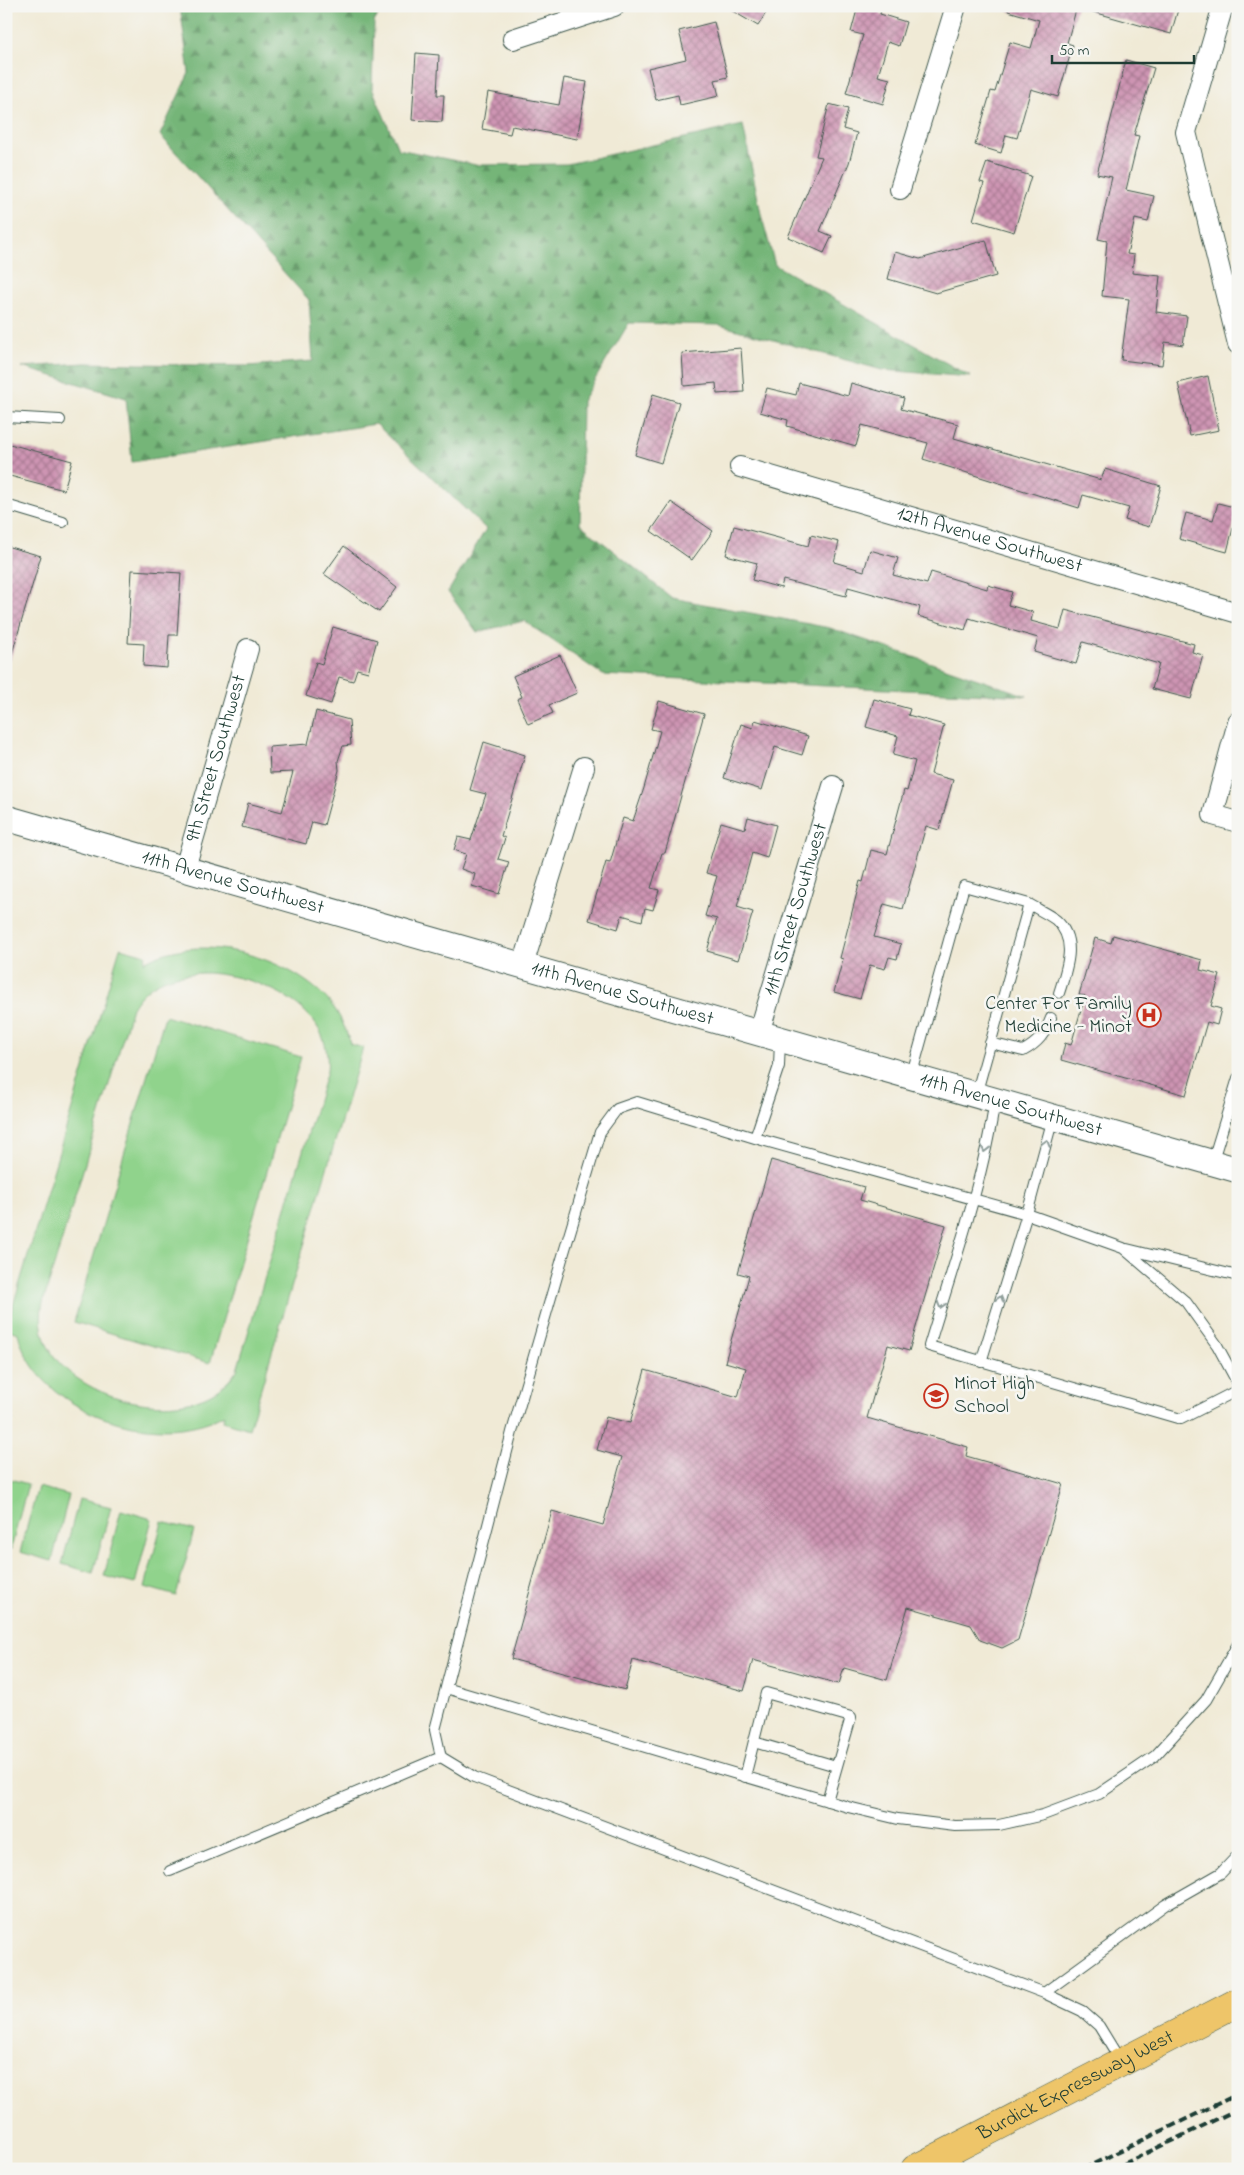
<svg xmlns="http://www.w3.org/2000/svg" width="1244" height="2175" font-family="'Indie Flower',sans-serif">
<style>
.forest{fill:url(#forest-firs);stroke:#4a7956}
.pitch{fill:#90d38c;stroke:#588860;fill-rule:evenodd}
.building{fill:url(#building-cross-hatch)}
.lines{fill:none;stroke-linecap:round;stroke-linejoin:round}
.service-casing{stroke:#3e574c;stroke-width:12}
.minor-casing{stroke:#3e574c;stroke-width:22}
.tertiary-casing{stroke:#3e574c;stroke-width:27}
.primary-casing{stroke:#3e574c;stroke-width:29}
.service{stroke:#fff;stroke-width:10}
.minor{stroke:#fff;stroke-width:20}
.tertiary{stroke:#fff;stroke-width:25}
.primary{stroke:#eec569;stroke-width:28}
.rail{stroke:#1f3d34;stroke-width:4;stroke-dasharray:8 4;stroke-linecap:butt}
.oneway{stroke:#8f9e9a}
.labels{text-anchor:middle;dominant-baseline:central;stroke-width:5;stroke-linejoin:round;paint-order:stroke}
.street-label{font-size:20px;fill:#1f3d34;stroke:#f6f6f2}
.poi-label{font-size:20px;fill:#1f3d34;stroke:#f6f6f2;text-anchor:end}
</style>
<defs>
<pattern id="forest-firs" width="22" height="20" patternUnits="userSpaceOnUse" patternTransform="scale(1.25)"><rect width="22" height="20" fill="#74b578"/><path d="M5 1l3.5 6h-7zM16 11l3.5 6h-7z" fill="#5f9463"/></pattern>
<pattern id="building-cross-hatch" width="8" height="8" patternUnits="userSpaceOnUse" patternTransform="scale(1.25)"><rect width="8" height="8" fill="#ce94b3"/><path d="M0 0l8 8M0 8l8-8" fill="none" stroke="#a77a92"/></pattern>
</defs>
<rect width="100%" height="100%" fill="#f6f6f2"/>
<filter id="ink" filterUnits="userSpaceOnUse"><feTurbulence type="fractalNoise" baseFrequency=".02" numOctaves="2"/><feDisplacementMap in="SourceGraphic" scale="10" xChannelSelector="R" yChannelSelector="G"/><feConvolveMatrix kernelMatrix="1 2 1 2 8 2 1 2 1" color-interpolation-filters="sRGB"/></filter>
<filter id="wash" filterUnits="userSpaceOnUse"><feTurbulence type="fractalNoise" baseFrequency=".0096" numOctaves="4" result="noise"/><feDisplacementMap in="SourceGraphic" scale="20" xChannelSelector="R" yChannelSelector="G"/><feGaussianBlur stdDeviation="1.12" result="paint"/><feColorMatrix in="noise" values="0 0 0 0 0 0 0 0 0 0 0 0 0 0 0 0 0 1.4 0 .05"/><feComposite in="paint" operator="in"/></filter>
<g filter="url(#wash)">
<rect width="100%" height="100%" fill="#f0ead6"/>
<path class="forest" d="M180,6H384L374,22L372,88L398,149L476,165L567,164L743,125L761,214L775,265L971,377L882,370L719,325L629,323L582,401L580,524L672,598L830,628L1027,696L603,675L524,621L477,632L448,592L486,529L376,424L132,462L126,398L22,367L85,363L248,366L313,361L309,300L160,135L189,73Z"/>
<path class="pitch" d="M120,948L146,955L144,962C198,932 279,954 322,994C337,1008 345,1025 350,1044L363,1048L249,1429L223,1421L224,1415C156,1452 36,1412 18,1333L6,1329ZM208,973C261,977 334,1007 327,1071L237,1370C200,1430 82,1405 50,1350C42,1337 40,1322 42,1306L132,1008C149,979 176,973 208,973Z
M165,1016L301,1057L210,1363L74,1322Z
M6,1478L28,1484L11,1549L6,1548Z
M38,1487L69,1495L52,1561L20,1552Z
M79,1499L111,1507L93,1573L62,1564Z
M121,1510L152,1519L135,1584L104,1576Z
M162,1522L194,1530L176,1596L145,1587Z"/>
<g id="blocks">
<path class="building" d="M724,6H770L758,26Z
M858,6H882L880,14L906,22L899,46L888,42L878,76L890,79L883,104L846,93L863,35L851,32Z
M1009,6H1077L1067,43L1073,45L1058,97L1031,89L1017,138L1006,135L1001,153L975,145L991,91L995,92L1010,42L1031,48L1039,20L1008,11Z
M1090,6H1179L1171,34L1090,11Z
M714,22L728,77L715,80L719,96L680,105L678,95L656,100L648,68L686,59L679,31Z
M416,53L439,55L437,95H444L442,122L412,120Z
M1126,60L1154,68L1134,135L1139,136L1126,190L1154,196L1148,222L1135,219L1127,254L1134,255L1132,273L1160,276L1156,312L1187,316L1183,345L1165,342L1162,365L1121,360L1129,299L1102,296L1107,241L1098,239L1112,177L1097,174Z
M564,78L587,82L577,139L512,126L510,134L482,129L488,92L559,105Z
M829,104L848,109L843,129L857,133L849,163L820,231L832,236L824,253L788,237L822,157L816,156Z
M987,162L1031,176L1014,232L973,220L984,183L980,182Z
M986,240L996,276L936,293L888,279L895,252L920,259Z
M741,348L744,392L717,394L716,383L684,386L682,353Z
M1208,376L1219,430L1190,436L1178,383Z
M799,383L848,396L851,383L904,398L901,409L958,424L954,438L1101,480L1105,469L1161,486L1149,527L1125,520L1129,508L1083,495L1079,508L923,459L928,443L862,425L856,446L787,426L788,420L760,412L767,388L796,395Z
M653,394L679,402L661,463L635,455Z
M6,443L72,461L64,490L6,475Z
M671,502L713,531L692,560L651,531Z
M1218,503L1238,508L1227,552L1179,539L1186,513L1213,520Z
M734,526L808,546L811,535L839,542L834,562L864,571L870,550L898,558L893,575L927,584L931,572L987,589L988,585L1012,592L1008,605L1033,612L1031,621L1060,629L1065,610L1194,644L1192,652L1203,655L1191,699L1152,689L1159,664L1083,642L1076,664L1034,652L1038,638L969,618L965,630L918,616L920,607L848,587L846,596L783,580L781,588L752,580L757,563L726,555Z
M6,546L41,556L10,660L6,659Z
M344,546L397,587L379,612L324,574Z
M132,570L181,573L177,635H169L167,668L143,666L144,644L128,643Z
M333,627L377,640L368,672L357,669L353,681L339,677L331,704L306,696L316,662L322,664Z
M560,655L577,693L549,705L553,713L528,724L517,699L522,697L513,676Z
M874,699L910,709L908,715L944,725L931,774L953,780L939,830L926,826L903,909L884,904L874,937L901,944L897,959L889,957L885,969L870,965L860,999L834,992L843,959L840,958L860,881L863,882L871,850L887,854L904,790L907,791L915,761L893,755L898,736L866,727Z
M659,701L704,714L665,853H662L651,888L659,890L653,910L645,908L642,921L622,915L618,929L589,920L606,862L610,863L623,818L633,821L644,788L660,731L651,729Z
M316,711L349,720L351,745L343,746L338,761L339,770L324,825L312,822L306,844L242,827L248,803L282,812L293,772L270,773L269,747L308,744Z
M755,720L808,736L802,755L775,747L762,790L724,778L741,724L753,728Z
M484,742L525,755L501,836L505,838L498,859L509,862L499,894L472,886L475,874L461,869L466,854L454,850L458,837L471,840L486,794L470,790Z
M748,817L776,825L767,858L752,853L737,907L753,912L738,960L707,951L717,919L705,916L717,876L706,873L721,822L745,829Z
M1113,935L1202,960L1200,970L1220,975L1211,1006L1221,1009L1217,1025L1207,1022L1186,1095L1061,1060L1065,1043L1071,1045L1085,996L1079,995L1095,938L1111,943Z
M771,1160L864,1187L860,1200L946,1225L909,1351L888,1345L867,1418L968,1447L966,1456L1063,1484L1018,1640L1002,1648L980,1640L971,1625L908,1607L887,1680L844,1668L839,1684L753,1660L744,1691L633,1660L625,1690L511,1659L552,1511L603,1525L622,1457L597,1450L606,1417L630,1423L645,1370L738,1397L746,1368L725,1362L749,1276L738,1273Z"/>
</g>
</g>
<g filter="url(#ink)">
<use href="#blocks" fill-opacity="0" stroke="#3e574c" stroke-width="1"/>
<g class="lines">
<g class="service-casing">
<path id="service" d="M6,417L60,420
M6,505L63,522
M1029,904C1037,909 1048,914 1056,920C1078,940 1067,968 1059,993
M990,1043L1023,1051C1038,1043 1045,1034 1051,1018
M911,1077L964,886L1029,904L976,1095
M995,1101C982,1185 953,1266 929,1346L1181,1419L1238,1390
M755,1138L779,1066L780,1040
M1212,1163L1238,1078
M1127,1249L1238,1276
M981,1362L1027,1214L1053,1118
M446,1688L848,1807L898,1819L955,1826L999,1825L1043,1815L1099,1794L1155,1756L1206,1700L1238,1644
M754,1742L836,1766
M745,1777L766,1693L851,1717L827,1801
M170,1871L441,1757
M1044,1993L1165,1905L1221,1873L1238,1855
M1121,2062L1099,2026L1082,2011L1044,1993L474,1777L441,1757L435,1730L512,1432L562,1259L600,1132L617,1109L637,1102L755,1138L1027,1214L1123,1248L1186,1302L1217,1345L1238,1384"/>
</g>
<g class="minor-casing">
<g id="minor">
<path d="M1223,6L1186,132L1238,344"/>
<path d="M513,39L614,6"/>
<path d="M900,189L956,6"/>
<path id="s1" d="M740,467L1238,613"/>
<path d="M1238,722L1213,815L1238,822"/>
<path id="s2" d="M185,868L248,649"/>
<path d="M523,965L584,767"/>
<path id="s3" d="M759,1033L833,786"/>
</g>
</g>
<g class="tertiary-casing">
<g id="tertiary">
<path id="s4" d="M6,818L1238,1170"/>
</g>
</g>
<g class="primary-casing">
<g id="primary">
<path id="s5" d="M915,2169L1238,2002"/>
</g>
</g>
<use href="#service" class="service"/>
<use href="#minor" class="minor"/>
<use href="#tertiary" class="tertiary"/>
<use href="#primary" class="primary"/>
<path class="rail" d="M1083,2169L1238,2094
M1113,2169L1238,2109"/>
</g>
<defs><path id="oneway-chevron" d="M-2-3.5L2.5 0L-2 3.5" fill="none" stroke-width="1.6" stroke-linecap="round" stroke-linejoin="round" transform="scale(1.25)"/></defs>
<g class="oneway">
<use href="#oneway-chevron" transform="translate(1046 1143) rotate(-74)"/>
<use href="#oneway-chevron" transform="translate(985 1149) rotate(104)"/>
<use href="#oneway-chevron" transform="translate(1000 1299) rotate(-73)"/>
<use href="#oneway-chevron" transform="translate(941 1305) rotate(107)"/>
</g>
</g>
<defs>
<g id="hospital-ring" transform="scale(1.25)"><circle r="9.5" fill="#f6f6f2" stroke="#c8321e" stroke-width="1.5"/><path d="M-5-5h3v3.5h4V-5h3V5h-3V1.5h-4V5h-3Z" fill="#c8321e"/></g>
<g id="school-ring" transform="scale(1.25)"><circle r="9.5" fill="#f6f6f2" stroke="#c8321e" stroke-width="1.5"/><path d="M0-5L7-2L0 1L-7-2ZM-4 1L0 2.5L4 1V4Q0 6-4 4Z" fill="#c8321e"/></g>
</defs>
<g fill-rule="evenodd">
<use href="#hospital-ring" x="1149" y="1015"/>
<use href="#school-ring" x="936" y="1396"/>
</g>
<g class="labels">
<g class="street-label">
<text stroke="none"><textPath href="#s1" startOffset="260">12th Avenue Southwest</textPath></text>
<text stroke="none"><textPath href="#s2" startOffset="114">9th Street Southwest</textPath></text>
<text stroke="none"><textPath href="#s4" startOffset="236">11th Avenue Southwest</textPath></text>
<text stroke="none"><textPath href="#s3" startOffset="129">11th Street Southwest</textPath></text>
<text stroke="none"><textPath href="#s4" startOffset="641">11th Avenue Southwest</textPath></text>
<text stroke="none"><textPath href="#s4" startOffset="1045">11th Avenue Southwest</textPath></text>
<text stroke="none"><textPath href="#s5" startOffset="181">Burdick Expressway West</textPath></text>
</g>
<g class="poi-label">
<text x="1132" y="1004">Center For Family<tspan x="1132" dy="23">Medicine - Minot</tspan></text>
<text x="954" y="1384" text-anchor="start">Minot High<tspan x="954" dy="23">School</tspan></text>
</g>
</g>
<rect width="1244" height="2175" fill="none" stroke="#f6f6f2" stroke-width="25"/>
<path d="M1052 55v8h142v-8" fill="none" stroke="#1f3d34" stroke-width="2.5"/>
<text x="1059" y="55" font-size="15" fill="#1f3d34" stroke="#f6f6f2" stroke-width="4" paint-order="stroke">50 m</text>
</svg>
